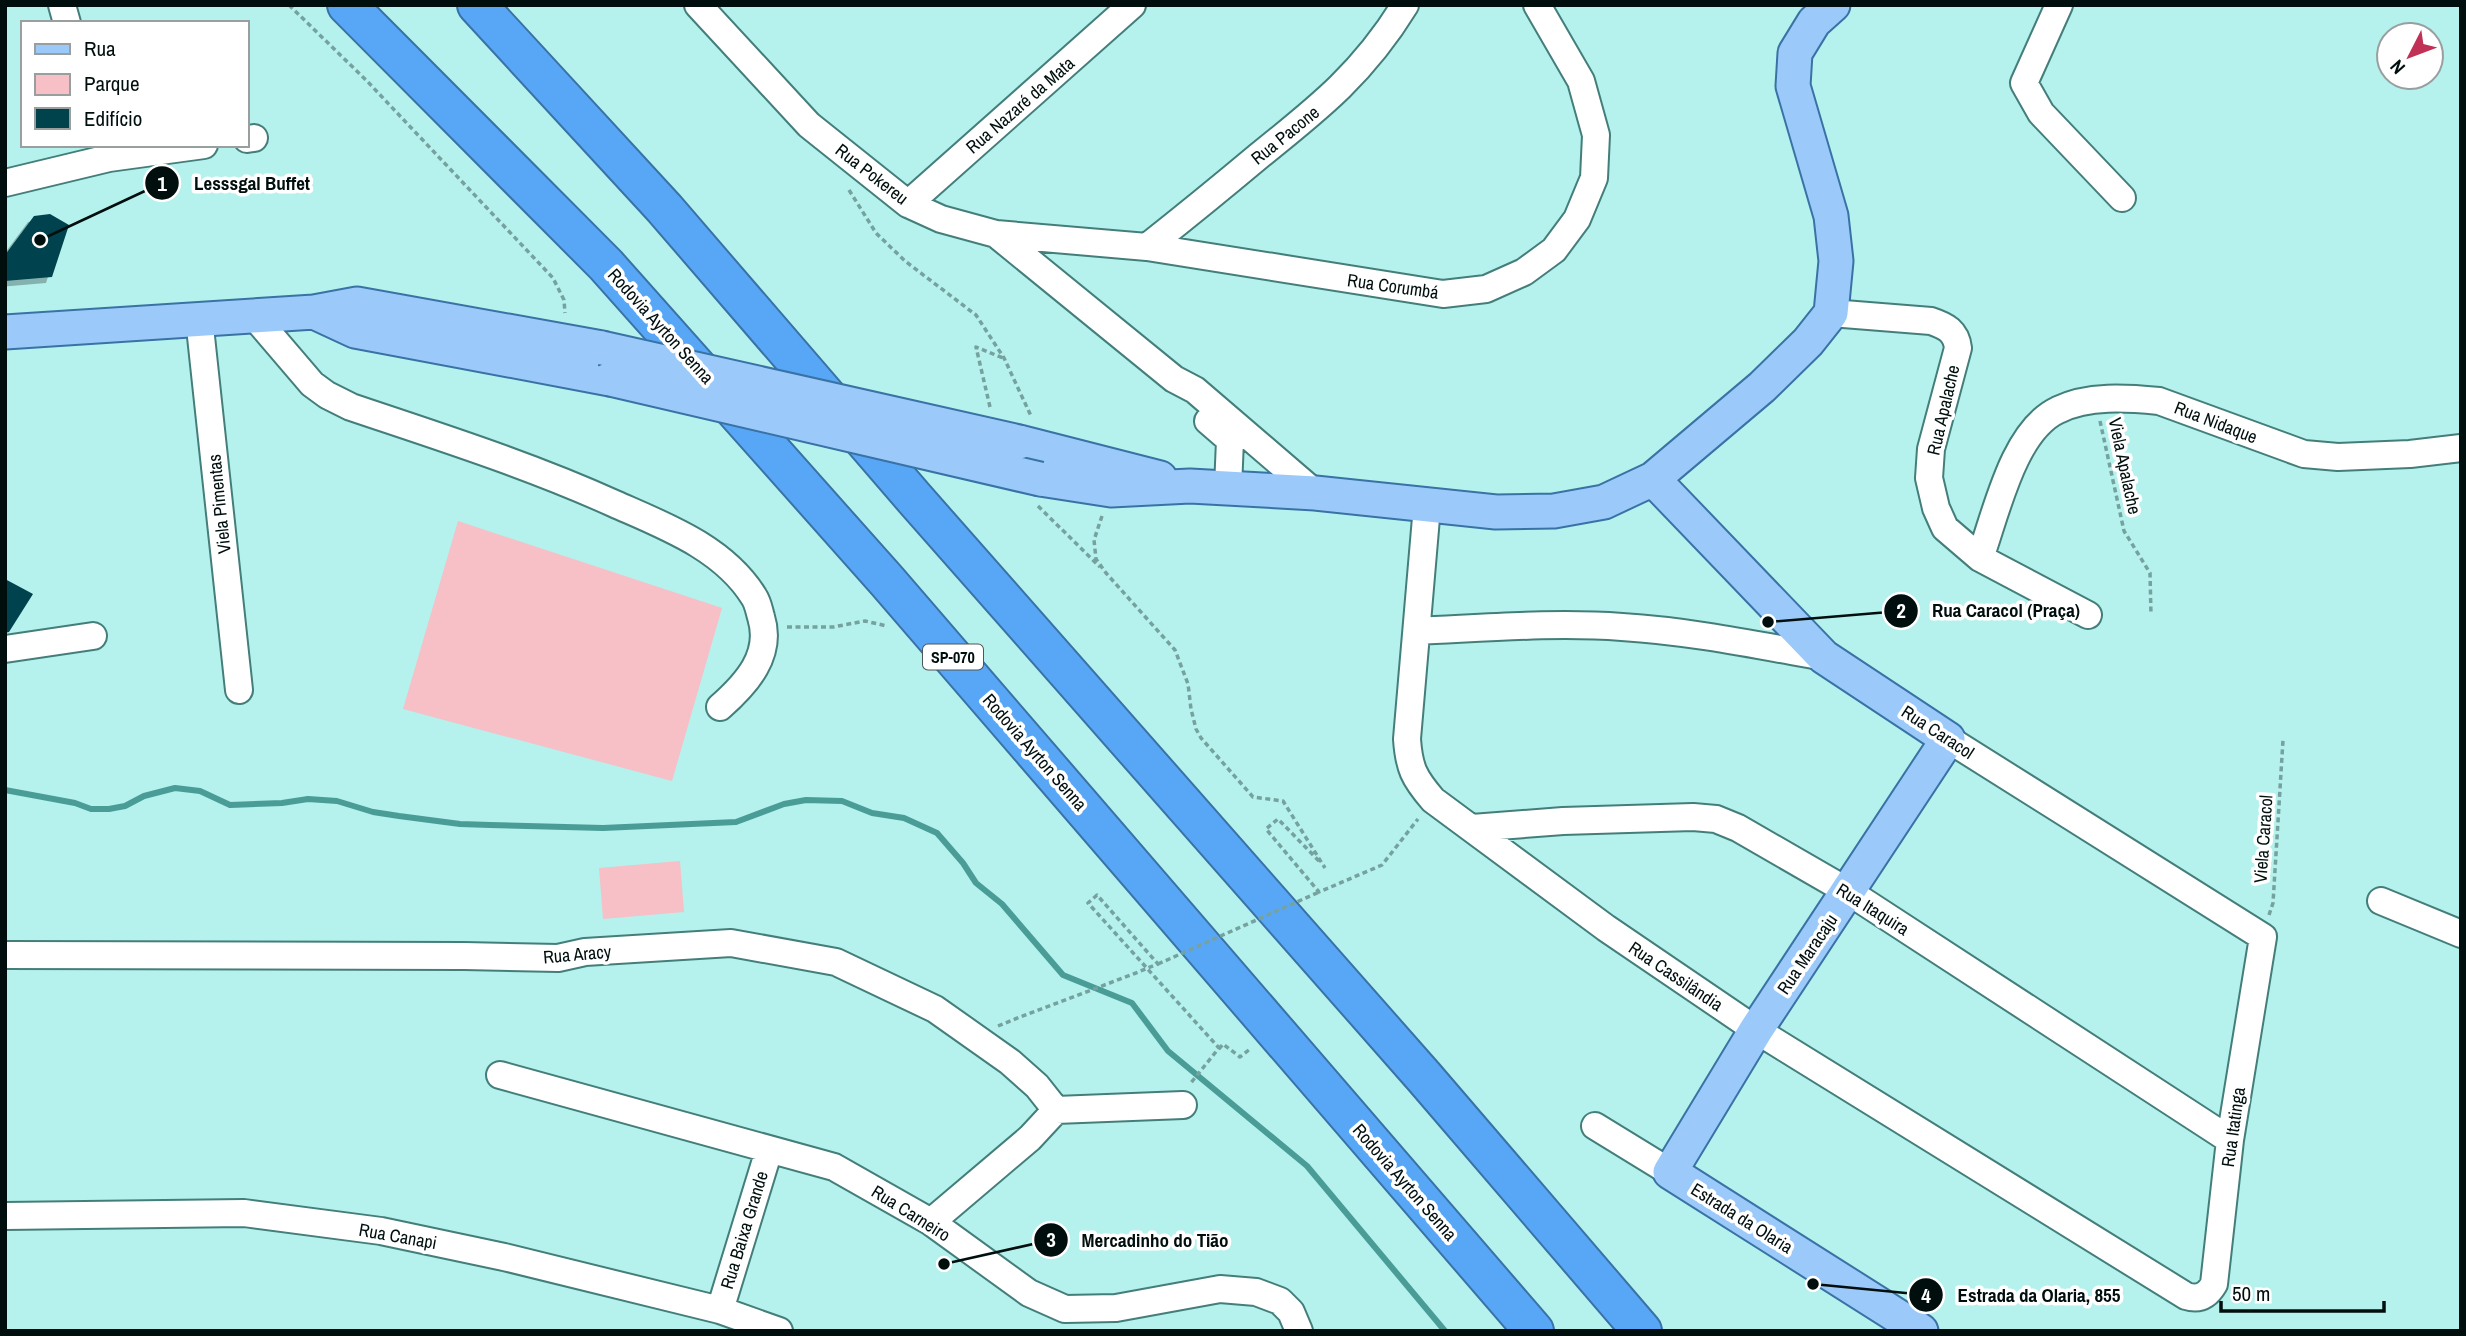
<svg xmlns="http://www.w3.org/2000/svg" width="2466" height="1336" font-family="'Archivo Narrow',sans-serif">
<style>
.green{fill:#f7bfc6}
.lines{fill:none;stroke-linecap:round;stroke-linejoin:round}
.stream{stroke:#4a9c97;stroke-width:6}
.building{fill:#00434d;filter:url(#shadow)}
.minor-casing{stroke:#447e7a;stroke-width:30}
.major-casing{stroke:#3972a5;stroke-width:37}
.highway-casing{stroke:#3972a5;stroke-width:42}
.path{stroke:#75a29f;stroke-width:3.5;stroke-dasharray:5 3.5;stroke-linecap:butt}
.minor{stroke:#fff;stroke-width:26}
.major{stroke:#9bcafa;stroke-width:33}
.highway{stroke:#58a7f7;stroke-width:38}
.major-bridge-casing{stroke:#3972a5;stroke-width:37;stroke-linecap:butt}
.path-bridge{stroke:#75a29f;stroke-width:3.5;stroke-dasharray:5 3.5;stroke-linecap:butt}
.major-bridge{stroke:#9bcafa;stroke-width:33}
.labels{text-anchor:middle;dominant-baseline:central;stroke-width:7;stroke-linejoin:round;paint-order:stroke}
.shield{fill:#fff;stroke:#4c5756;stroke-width:2}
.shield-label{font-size:16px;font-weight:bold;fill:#000f0e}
.street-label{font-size:18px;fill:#000f0e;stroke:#fff}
.leader{fill:none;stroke:#000f0e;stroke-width:2.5}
.callout-dot{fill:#000f0e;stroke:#fff;stroke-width:2.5}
.mark-label{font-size:21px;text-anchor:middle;font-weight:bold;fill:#fff}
.callout-label{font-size:19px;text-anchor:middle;font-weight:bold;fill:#000f0e;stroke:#fff;stroke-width:7;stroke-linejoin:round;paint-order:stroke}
</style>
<defs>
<filter id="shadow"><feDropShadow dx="-6" dy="6" stdDeviation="0" flood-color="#0004"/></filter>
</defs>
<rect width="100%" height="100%" fill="#b5f1ed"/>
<path class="green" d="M458,521L722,608L672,781L403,709Z
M680,861L684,912L603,919L599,868Z"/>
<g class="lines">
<path class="stream" d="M5,790L75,803L91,809H109L125,806L144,796L175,788L200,791L230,805L282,803L308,799L337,801L373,812L399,816L460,824L490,825L603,828L736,822L784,804L806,800L842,801L872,813L904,818L937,833L963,863L976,883L1002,904L1063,975L1132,1003L1168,1051L1307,1166L1445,1331"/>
</g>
<path class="building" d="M50,214L69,225L52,277L5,281V255L34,216Z
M5,579L33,594L9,632L5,633Z"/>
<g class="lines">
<g class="minor-casing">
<path id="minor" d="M62,5L67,23
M698,5L809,125L908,204L941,219L996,234L1174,379L1195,390L1315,493
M2059,5L2024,83L2041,113L2122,198
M247,139L254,138
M5,183L109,158L204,145
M908,204L1132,5
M996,234L1147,247L1443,294L1486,289L1524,272L1554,250L1577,219L1594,178L1596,135L1581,81L1537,5
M1147,247C1185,217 1223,186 1260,155C1320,107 1364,72 1405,5
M1831,313L1931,321C1946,326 1956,331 1958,348L1931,449L1929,478L1936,508L1945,528L1980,558L2088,615
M253,315L312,384L327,395L351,407C440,437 529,465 615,504C665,526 724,548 754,597C758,603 759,610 761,617C773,655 746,684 720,707
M199,318L239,690
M1208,421L1230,440L1228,488
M1427,506L1407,739C1409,768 1414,778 1433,800L1606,928L1756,1030L2186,1296C2199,1300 2207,1296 2214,1284L2230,1140L2263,937L1948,739
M1980,558C1996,514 2013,431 2058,410C2088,395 2127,398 2159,401L2304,454L2338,457L2410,454L2461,448
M1417,631C1485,628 1554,622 1622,627C1689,631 1757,645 1824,657
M5,649L93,636
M1472,828L1563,821L1693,817L1716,819L1738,828L1849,892L2230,1140
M2381,901L2461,934
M5,955L464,956L558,958L585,952L731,943L836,962L935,1009L1010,1062L1037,1086L1056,1110
M500,1075L834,1167L931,1222L1029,1293L1065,1309L1116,1308L1220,1289L1256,1292L1280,1301L1291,1312L1299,1331
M1595,1126L1670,1172
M5,1216L244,1213L381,1231L504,1257L720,1310L779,1331
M931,1222L1030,1138L1056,1110L1183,1105
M720,1310L769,1150"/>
</g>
<g class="major-casing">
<path id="major" d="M314,312L355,331L610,379
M5,332L314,312L357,304L602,348
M1019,442L1160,478
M1040,479L1111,490L1190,486L1315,493L1496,512L1554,511L1604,502L1653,479L1762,387L1808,342L1831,313L1836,261L1831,216L1793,86L1795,53L1814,22L1833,5
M1653,479L1824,657L1948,739L1756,1030L1670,1172L1921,1331"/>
</g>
<g class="highway-casing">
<path id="highway" d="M347,5L606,265L887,581L1534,1331
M477,5L664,208L914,498L1424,1077L1642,1331"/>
</g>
<path class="path" d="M289,5L367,81L553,278L564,300L565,313
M849,190L876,233L905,261L976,315L1004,358L1031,416
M990,407L976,347L1003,358
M2100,421L2124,531L2150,573L2151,615
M1038,506L1100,567
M1102,516L1094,540L1096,559L1106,573L1175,650L1188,684L1191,709L1196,729L1201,738L1253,797L1283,801L1325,868
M787,627H833L865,621L887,626
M1319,861L1278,819L1266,829L1319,892L1382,865L1418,819
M2269,915L2273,903L2283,740
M998,1026L1015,1019L1136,973C1143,970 1150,967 1158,964L1097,895L1088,903L1219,1048L1190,1084
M1219,1049L1223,1044L1240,1057L1250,1049"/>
<use href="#minor" class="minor"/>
<use href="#major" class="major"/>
<use href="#highway" class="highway"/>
<g class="major-bridge-casing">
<path id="major-bridge" d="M602,348L1019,442
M610,379L1040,479"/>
</g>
<path class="path-bridge" d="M1158,964L1319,892"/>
<use href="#major-bridge" class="major-bridge"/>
</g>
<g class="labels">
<rect class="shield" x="923" y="644.5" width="60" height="25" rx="5"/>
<g class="shield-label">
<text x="953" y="657">SP-070</text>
</g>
<g class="street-label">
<text transform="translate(1020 105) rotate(-41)">Rua Nazaré da Mata</text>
<text transform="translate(1285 135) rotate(-39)">Rua Pacone</text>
<text transform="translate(872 174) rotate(38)">Rua Pokereu</text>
<text transform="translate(1393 286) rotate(8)">Rua Corumbá</text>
<text transform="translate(661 326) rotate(48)">Rodovia Ayrton Senna</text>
<text transform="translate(1943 410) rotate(-77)">Rua Apalache</text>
<text transform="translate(2216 422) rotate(21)">Rua Nidaque</text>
<text transform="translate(2125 466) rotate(78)">Viela Apalache</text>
<text transform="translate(219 504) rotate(-96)">Viela Pimentas</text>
<text transform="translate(1938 732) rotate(33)">Rua Caracol</text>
<text transform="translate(1035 752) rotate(49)">Rodovia Ayrton Senna</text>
<text transform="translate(2263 839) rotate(-86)">Viela Caracol</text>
<text transform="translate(1873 909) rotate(32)">Rua Itaquira</text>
<text transform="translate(577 954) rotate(-5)">Rua Aracy</text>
<text transform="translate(1807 954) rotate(-56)">Rua Maracaju</text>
<text transform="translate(1676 976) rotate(34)">Rua Cassilândia</text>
<text transform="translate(2233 1127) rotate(-82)">Rua Itatinga</text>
<text transform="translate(1405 1182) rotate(49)">Rodovia Ayrton Senna</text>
<text transform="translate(911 1213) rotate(32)">Rua Carneiro</text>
<text transform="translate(1742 1218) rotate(32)">Estrada da Olaria</text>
<text transform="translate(744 1230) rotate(-73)">Rua Baixa Grande</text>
<text transform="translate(398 1236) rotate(10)">Rua Canapi</text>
</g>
</g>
<path class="leader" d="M40 240L162 183M1768 622L1901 611M944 1264L1051 1240M1813 1284L1926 1295"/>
<g class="callout-dot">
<circle cx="40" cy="240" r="7"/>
<circle cx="1768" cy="622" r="7"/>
<circle cx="944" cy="1264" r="7"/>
<circle cx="1813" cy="1284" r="7"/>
<circle cx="162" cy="183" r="18"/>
<circle cx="1901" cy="611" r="18"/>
<circle cx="1051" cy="1240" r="18"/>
<circle cx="1926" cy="1295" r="18"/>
</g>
<g class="mark-label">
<text x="162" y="191">1</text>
<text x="1901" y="618">2</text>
<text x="1051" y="1247">3</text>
<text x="1926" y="1303">4</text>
</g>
<g class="callout-label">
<text x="252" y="190">Lesssgal Buffet</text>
<text x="2006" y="617">Rua Caracol (Praça)</text>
<text x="1155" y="1247">Mercadinho do Tião</text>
<text x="2039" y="1302">Estrada da Olaria, 855</text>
</g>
<rect width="2466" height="1336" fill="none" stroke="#000f0e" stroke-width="14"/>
<rect x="21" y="21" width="228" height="126" fill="#ffffff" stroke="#999f9f" stroke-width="2"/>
<rect x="35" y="44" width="35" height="10" fill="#9bcafa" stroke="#999f9f" stroke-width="2"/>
<text x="84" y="56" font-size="21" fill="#000f0e">Rua</text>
<rect x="35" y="74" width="35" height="21" fill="#f7bfc6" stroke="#999f9f" stroke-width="2"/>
<text x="84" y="91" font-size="21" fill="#000f0e">Parque</text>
<rect x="35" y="108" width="35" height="21" fill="#00434d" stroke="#999f9f" stroke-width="2"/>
<text x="84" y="126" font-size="21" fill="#000f0e">Edifício</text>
<g transform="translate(2410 56) rotate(228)"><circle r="33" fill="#ffffff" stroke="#999f9f" stroke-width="2"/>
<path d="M0-5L12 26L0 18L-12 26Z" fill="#c13156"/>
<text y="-10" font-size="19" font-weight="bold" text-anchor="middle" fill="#000f0e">N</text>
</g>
<path d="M2221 1301v10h163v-10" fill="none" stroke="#000f0e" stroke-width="3.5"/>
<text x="2232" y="1301" font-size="21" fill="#000f0e" stroke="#ffffff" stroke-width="5" paint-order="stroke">50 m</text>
</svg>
